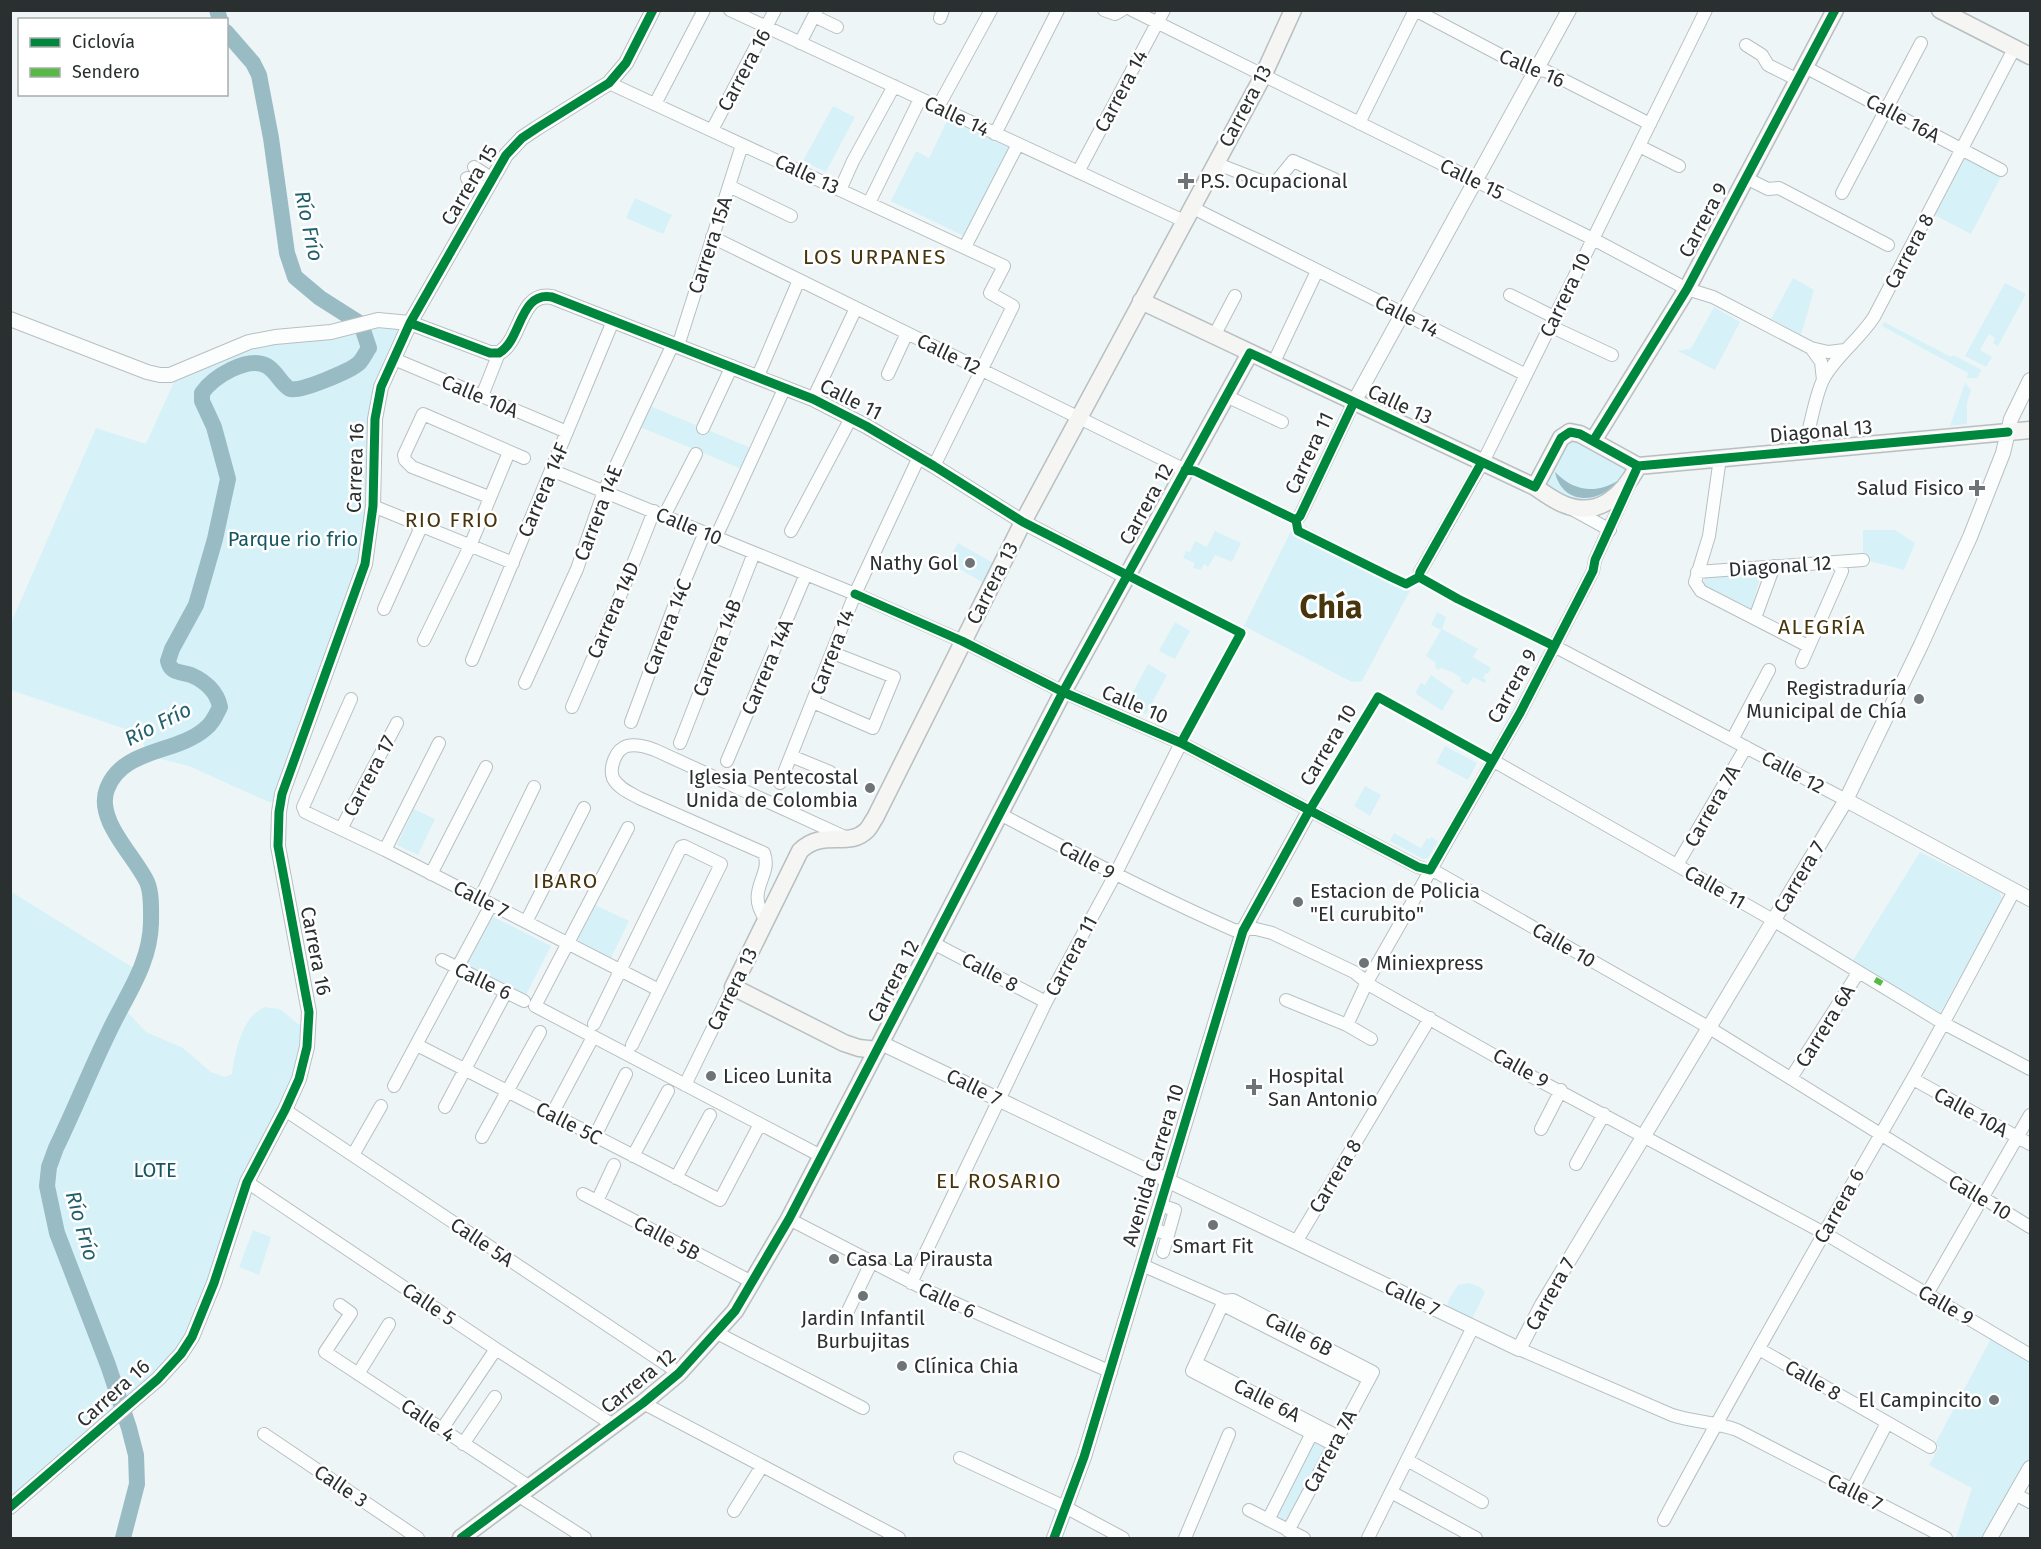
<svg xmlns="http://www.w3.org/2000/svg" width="2041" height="1549" font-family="'Fira Sans',sans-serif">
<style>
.green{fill:#d6f2f8}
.water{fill:#99bcc4}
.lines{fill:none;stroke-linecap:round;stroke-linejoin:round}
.river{stroke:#99bcc4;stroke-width:16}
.pedestrian-casing{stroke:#b9bfc1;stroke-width:10}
.minor-casing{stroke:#b9bfc1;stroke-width:14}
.tertiary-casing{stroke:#b9bfc1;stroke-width:16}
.secondary-casing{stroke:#b9bfc1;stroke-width:19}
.pedestrian{stroke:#fcfefe;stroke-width:8}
.minor{stroke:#fcfefe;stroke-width:12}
.tertiary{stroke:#fcfefe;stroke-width:14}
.secondary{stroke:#f5f5f3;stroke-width:16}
.quiet{stroke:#58b947;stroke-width:8;stroke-dasharray:15 8;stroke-linecap:butt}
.cycleway-casing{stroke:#fff;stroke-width:13}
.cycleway{stroke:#00873e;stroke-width:9}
.poi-dot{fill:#6e7476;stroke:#fff;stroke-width:2}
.labels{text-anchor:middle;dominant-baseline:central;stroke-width:5;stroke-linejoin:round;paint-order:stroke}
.street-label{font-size:20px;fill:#2a2f30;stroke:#fff}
.poi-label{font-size:20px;fill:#2a2f30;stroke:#fff;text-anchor:start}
.park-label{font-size:20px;fill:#145662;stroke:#fff}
.water-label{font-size:21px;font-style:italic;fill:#21606c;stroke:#fff}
.neighbourhood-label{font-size:21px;letter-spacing:1.5px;fill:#46350d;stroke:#fff}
.town-label{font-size:32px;font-weight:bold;fill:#46350d;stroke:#fff}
</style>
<rect width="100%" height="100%" fill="#edf5f7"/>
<path class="green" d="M833,106L855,117L826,172L803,161Z
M949,117L1011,148L966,237L891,201L916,151L929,158Z
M1962,149L2004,171L1971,234L1929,212Z
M635,198L672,215L663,234L626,218Z
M1793,278L1814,290L1801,335L1771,319Z
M2005,283L2026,294L1998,346L1993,343L1995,338L1989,334L1980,350L1992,357L1986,367L1965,356Z
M1714,307L1740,322L1715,370L1678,351L1690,349L1693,345Z
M1884,322L1951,357L1953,355L1982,370L1977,378H1967L1968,373L1882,326Z
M410,323L381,387L371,534L280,803L269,802L189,766L145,755L143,735L11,690V623L96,428L146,444L178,373L249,342Z
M1965,383L1971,390L1967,403V424L1950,426Z
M650,406L751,448L742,469L640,427Z
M1568,436L1634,468L1623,487L1583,505L1540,485Z
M1299,523L1405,579L1413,585L1362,681L1352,682L1244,626L1294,525Z
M1863,530H1895L1915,543L1904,570L1870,561L1863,553Z
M1215,531L1241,543L1232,562L1215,555L1208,567L1204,564L1201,570L1193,568L1195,563L1183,558L1186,551L1190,552L1195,541L1207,547Z
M958,543L993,563L982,582L947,562Z
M1762,570L1751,610L1740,608L1703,584L1706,575Z
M1437,612L1446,617L1442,629L1478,649L1473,657L1491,668L1488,674L1486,673L1483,678L1486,680L1485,683L1473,677L1468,685L1460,681L1461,678L1454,673L1441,668L1437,670L1435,666L1436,663L1426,656L1441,630L1431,625Z
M1175,622L1190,631L1175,659L1159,651Z
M1148,664L1167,675L1146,714L1127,703Z
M1431,675L1454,691L1442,711L1415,693L1421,683L1425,685Z
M1445,746L1477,763L1468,780L1436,763Z
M1365,786L1381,795L1370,816L1354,806Z
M414,809L435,819L418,855L397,845Z
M1394,833L1421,848L1427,838L1430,840L1431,837L1438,841L1428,858L1423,859L1390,841Z
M1920,852L1999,891L2003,901L1938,1016L1852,962Z
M10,891L140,972L136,983L122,1006L146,1032L183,1048L211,1072L225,1077L232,1074C234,1056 240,1030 252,1016C255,1013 260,1010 264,1007L280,1009L298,1024L309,1025L285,1110L181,1354L10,1507Z
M591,903L629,921L611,958L573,939Z
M488,914L551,946L526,995L463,963Z
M253,1230L271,1237L259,1275L239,1267Z
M1469,1283L1480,1287L1485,1292L1472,1319L1447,1307L1449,1299L1458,1285Z
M1994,1333L2030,1355V1468L1990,1538H1956L1972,1488L1929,1465L1939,1447L1935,1444Z
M1312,1442L1326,1449L1284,1524L1273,1518Z"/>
<path class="water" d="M1555,472C1572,490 1595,495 1617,481C1599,505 1562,505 1555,472Z"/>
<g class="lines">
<path class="river" d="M217,10L220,20
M123,1538L137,1484L136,1455L129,1428L108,1365L57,1233L47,1186L49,1167L56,1148C74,1111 89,1073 107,1036C124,998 150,966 151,923C151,911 152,893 147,882C135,856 95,820 107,789C122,748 176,754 205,729C212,724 216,715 220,707C217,692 205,681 191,675C180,671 171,674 168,661L172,649L196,605L215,539L228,479L214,427L202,401V393C213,377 248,355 267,366C277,372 281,384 290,389C299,393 352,370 359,363C363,359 366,352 369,348L361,324L320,298L295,277L287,253L271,138L259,75L253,63L226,32"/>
<g class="pedestrian-casing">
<path id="pedestrian" d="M1181,743L1241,633
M1309,811L1378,697"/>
</g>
<g class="minor-casing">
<path id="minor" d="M730,10L1184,221
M1104,10L1115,14L1122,10
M1132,10L1593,239L1687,289L1713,297L1811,348L1828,352L1845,350
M1415,10L1525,68L1546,71L1650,124
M814,16L837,27
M940,18L943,10
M800,43L817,10
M1746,45L1762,55L1768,65L1798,80
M1805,67L2001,170
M609,83L1004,266L990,293L1013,306L934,466
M655,104L704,10
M938,107L991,10
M1359,123L1415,10
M712,130L775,10
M995,134L1058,10
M1639,146L1679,166
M1215,163L1269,184L1276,182L1293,161L1334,179
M474,167L491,178
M1078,172L1164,10
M467,178L485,189
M1746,178L1768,189L1779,188L1888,245
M729,186L791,216
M840,190L853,161L894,86
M1842,193L1921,43
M869,203L920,99
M1191,207L1526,375
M712,237L1185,470
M965,247L1018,144
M1510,295L1554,317
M1550,326L1612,355
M1214,336L1235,296
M678,346L742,145
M1811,348L1821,362L1823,380
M394,359L567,432
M1273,364L1317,271
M888,374L907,333
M758,376L799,280
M482,396L499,353
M1226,396L1282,422
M813,399L856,308
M703,428L732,366
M1804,451C1809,432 1815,394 1824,378C1837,355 1859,340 1874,317L2015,47
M1720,458L1709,536L1695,582L1701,591L1808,646
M551,470L855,594L962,641L1063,692L1181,743L1418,867L1438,873L1708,1027L2030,1227
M489,497L412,467L405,460L404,455L423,414L524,458
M373,506L513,563
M1572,509L1610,530
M664,516L696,454
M1296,520L1300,516L1354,402
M791,531L851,418
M716,537L785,387
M1697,572L1863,560
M1419,577L1420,572L1485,458L1706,10
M384,609L421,527
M1755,618L1774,566
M424,640L470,546L509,452
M1554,646L1846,800
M472,660L613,321
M1802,662L1842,571L1837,562
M525,683L577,569L604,491L673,344
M351,699L303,807L305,812L385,850L659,990
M813,702L873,728L894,677L833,653
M572,707L623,589L654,511
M631,722L673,609L705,532
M1732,740L1769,670
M680,743L754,553
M791,756L830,772
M1492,760L1773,920L1943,1023L2030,1069
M727,761L806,574
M780,783L855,594L919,457
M1000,814C1077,855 1154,895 1234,930L1243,931L1252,928L1272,933L1354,972L1373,987L1527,1074L1824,1233L2030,1355
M628,828L535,1006L821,1156
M341,829L397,723
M385,850L439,743
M1677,865L1746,747
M431,874L486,767
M480,898L534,787
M766,920C744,889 773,877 764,853L639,798C630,793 618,788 613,778C609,767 616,749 627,746C636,744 647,747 655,750L845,837
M526,922L584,808
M933,943L1046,1002
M442,960L524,1001
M1286,1000L1347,1025L1371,1039
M594,1024L681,847L684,846L721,864L632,1045
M1347,1025L1367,982L1520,713L1593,571L1595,560L1629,485
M417,1045L720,1200L760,1124
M1791,1078L1858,973
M1913,1079L2030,1144
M685,1085L733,987
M394,1086L491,905
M445,1107L506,992
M285,1110L679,1373
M552,1114L593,1037
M1541,1129L1561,1090
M595,1136L626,1074
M482,1137L540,1032
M353,1155L381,1106
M633,1156L668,1091
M1576,1164L1604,1114
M676,1178L710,1115
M247,1182L496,1349L613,1425
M583,1194L752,1282
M597,1201L614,1165
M789,1219L932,1293L1111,1372
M1153,1228L1168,1235L1175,1210L1160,1205
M1296,1242L1430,1018
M1163,1252L1168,1235
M1142,1265L1224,1301L1233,1300L1373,1372L1288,1531
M911,1283L1046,1002L1115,875L1181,743
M1927,1294L2030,1115
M1224,1301L1192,1371L1334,1445
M1224,1301L1227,1307L1369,1379
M340,1305L351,1313L325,1352L530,1487
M846,1315L871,1263
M717,1333L863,1408
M1519,1349L1672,1415C1693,1422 1716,1422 1737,1430L1946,1538
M1759,1349L1930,1447
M1196,1363L1339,1437
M358,1374L389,1324
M643,1403L899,1538
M442,1429L496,1349
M264,1434L418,1538
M463,1444L495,1397
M960,1458L1065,1507L1123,1538
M1407,1460L1482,1502
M1852,1490L1887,1423
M1391,1492L1476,1538
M2015,1494L2030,1502
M519,1496L585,1538
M1249,1510L1304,1538
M734,1511L762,1466
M1268,1520L1312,1433
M1664,1520C1744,1371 1829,1225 1913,1078C1948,1016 1981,953 2014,891
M1185,1538L1229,1434
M1368,1538L1473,1327"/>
</g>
<g class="tertiary-casing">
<path id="tertiary" d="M10,319L147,372L160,375H170L249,342L275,337L331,332L378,320L410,323L490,353H499C522,340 519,291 552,297L813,399L866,426L934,466L1023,522L1127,577
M1354,402L1569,10
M1846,800L2030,899
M881,1043L1519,1349L1542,1305L1846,800L1921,645L1970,537L2003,453L2011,419L2030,380
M10,1507L158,1379L181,1354L192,1337L214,1283L247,1182L285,1110L299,1079L307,1047L309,1012L278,846L279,812L282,794L365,564L373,506L375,419L381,387L410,323L506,155L522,138L537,128L609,83L626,63L653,10
M1054,1538L1084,1457L1243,931L1309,811
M1990,1538L2030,1468"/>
</g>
<g class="secondary-casing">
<path id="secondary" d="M1940,10L2030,56
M1141,301L1535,487C1544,493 1553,500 1563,504C1598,519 1623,495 1638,466
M1593,441L1687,289L1835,10
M1535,487L1561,438L1570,432L1580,434L1638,466L2030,430
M877,1050L859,1048L844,1043L733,987L800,851C823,828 849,849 867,830C870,827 872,822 875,818L1023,522L1263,76L1293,10
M461,1538L643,1403L679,1373L735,1311L789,1219L1063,692L1250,353"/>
</g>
<use href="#pedestrian" class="pedestrian"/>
<use href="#minor" class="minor"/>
<use href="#tertiary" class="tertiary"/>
<use href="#secondary" class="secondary"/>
<path class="quiet" d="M1877,984L1880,979"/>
<g class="cycleway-casing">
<path id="cycleway" d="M410,323L490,353H499C522,340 519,291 552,297L813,399L866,426L934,466L1023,522L1241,633L1181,743
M1593,441L1687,289L1835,10
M1185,470L1195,471L1296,520L1298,531L1391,577L1406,584L1419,577L1458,599L1554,646
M1296,520L1300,516L1354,402
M1419,577L1420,572L1482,462
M855,594L962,641L1063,692L1181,743L1418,867L1430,870L1520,713L1593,571L1595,560L1638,466
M10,1507L158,1379L181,1354L192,1337L214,1283L247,1182L285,1110L299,1079L307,1047L309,1012L278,846L279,812L282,794L365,564L373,506L375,419L381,387L410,323L506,155L522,138L537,128L609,83L626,63L653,10
M461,1538L643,1403L679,1373L735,1311L789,1219L1063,692L1250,353L1535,487L1561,438L1570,432L1580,434L1638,466L2008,432
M1054,1538L1084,1457L1243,931L1309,811L1378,697L1492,760"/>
</g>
<use href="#cycleway" class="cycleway"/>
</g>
<g class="poi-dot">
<path d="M1183 172h6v6h6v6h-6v6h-6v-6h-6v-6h6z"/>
<path d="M1974 479h6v6h6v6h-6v6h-6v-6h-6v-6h6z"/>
<circle cx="970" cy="563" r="6"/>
<circle cx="1919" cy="699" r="6"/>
<circle cx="870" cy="788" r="6"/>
<circle cx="1298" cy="902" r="6"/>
<circle cx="1364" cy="963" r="6"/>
<circle cx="711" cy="1076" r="6"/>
<path d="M1251 1078h6v6h6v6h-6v6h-6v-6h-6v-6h6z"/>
<circle cx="1213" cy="1225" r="6"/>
<circle cx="834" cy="1259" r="6"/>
<circle cx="863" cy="1296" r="6"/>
<circle cx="902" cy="1366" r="6"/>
<circle cx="1994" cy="1400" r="6"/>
</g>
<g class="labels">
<g class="street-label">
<text transform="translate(1532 68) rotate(23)">Calle 16</text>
<text transform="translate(744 70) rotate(-62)">Carrera 16</text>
<text transform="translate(1121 91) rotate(-62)">Carrera 14</text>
<text transform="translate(1245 106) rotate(-62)">Carrera 13</text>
<text transform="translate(957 116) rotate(25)">Calle 14</text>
<text transform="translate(1903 118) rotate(28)">Calle 16A</text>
<text transform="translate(807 174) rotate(25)">Calle 13</text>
<text transform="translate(1472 179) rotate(26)">Calle 15</text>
<text transform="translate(469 185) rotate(-59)">Carrera 15</text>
<text transform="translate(1703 220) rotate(-62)">Carrera 9</text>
<text transform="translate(710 245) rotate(-72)">Carrera 15A</text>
<text transform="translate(1909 251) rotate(-62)">Carrera 8</text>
<text transform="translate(1565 295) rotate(-64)">Carrera 10</text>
<text transform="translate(1407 316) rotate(27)">Calle 14</text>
<text transform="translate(949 354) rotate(26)">Calle 12</text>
<text transform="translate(480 396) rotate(23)">Calle 10A</text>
<text transform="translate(851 399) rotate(27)">Calle 11</text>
<text transform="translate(1400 404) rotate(25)">Calle 13</text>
<text transform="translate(1821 431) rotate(-5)">Diagonal 13</text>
<text transform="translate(1309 453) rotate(-65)">Carrera 11</text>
<text transform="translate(355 468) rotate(-88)">Carrera 16</text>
<text transform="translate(543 490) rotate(-67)">Carrera 14F</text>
<text transform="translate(1146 504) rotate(-61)">Carrera 12</text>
<text transform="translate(598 513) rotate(-69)">Carrera 14E</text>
<text transform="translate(689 526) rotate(22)">Calle 10</text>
<text transform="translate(1780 566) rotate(-4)">Diagonal 12</text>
<text transform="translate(992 583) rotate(-63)">Carrera 13</text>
<text transform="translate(613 610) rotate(-67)">Carrera 14D</text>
<text transform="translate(667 627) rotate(-69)">Carrera 14C</text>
<text transform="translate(717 648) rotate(-69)">Carrera 14B</text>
<text transform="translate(832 652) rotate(-69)">Carrera 14</text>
<text transform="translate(767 667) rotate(-67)">Carrera 14A</text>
<text transform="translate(1512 686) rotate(-61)">Carrera 9</text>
<text transform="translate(1135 704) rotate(23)">Calle 10</text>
<text transform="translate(1328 745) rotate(-59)">Carrera 10</text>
<text transform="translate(1793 772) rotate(28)">Calle 12</text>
<text transform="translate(369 776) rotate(-62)">Carrera 17</text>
<text transform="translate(1712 806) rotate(-60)">Carrera 7A</text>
<text transform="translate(1087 860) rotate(28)">Calle 9</text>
<text transform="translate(1799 877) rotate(-59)">Carrera 7</text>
<text transform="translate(1715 887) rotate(30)">Calle 11</text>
<text transform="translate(481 899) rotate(27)">Calle 7</text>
<text transform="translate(1564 945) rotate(30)">Calle 10</text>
<text transform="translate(316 951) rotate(79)">Carrera 16</text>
<text transform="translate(1071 956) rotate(-62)">Carrera 11</text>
<text transform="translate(990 972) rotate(28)">Calle 8</text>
<text transform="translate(483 981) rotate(26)">Calle 6</text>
<text transform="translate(893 981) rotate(-63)">Carrera 12</text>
<text transform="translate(732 989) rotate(-64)">Carrera 13</text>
<text transform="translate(1825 1026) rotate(-58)">Carrera 6A</text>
<text transform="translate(1521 1068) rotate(29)">Calle 9</text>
<text transform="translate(974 1087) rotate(26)">Calle 7</text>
<text transform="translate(1971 1112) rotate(29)">Calle 10A</text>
<text transform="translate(569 1123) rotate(27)">Calle 5C</text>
<text transform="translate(1153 1165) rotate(-73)">Avenida Carrera 10</text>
<text transform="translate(1335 1176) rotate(-59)">Carrera 8</text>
<text transform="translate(1980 1197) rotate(31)">Calle 10</text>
<text transform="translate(1839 1206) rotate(-61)">Carrera 6</text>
<text transform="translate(667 1238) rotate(28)">Calle 5B</text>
<text transform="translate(482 1242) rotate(34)">Calle 5A</text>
<text transform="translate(1550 1294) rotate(-61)">Carrera 7</text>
<text transform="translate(1412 1298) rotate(26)">Calle 7</text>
<text transform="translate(947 1300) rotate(25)">Calle 6</text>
<text transform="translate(429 1304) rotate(34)">Calle 5</text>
<text transform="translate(1946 1305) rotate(30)">Calle 9</text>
<text transform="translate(1299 1334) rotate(27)">Calle 6B</text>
<text transform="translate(1813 1380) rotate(30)">Calle 8</text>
<text transform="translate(638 1381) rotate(-39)">Carrera 12</text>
<text transform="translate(113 1393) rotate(-42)">Carrera 16</text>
<text transform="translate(1267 1400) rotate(27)">Calle 6A</text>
<text transform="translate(428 1420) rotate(34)">Calle 4</text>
<text transform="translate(1330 1451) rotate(-62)">Carrera 7A</text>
<text transform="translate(341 1486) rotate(34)">Calle 3</text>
<text transform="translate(1855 1492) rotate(27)">Calle 7</text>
</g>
<g class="poi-label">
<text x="1200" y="181">P.S. Ocupacional</text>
<text x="1964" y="488" text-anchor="end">Salud Fisico</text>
<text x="958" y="563" text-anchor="end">Nathy Gol</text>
<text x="1907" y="688" text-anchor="end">Registraduría<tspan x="1907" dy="23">Municipal de Chía</tspan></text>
<text x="858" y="777" text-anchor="end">Iglesia Pentecostal<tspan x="858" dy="23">Unida de Colombia</tspan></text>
<text x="1310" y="891">Estacion de Policia<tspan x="1310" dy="23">"El curubito"</tspan></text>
<text x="1376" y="963">Miniexpress</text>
<text x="723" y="1076">Liceo Lunita</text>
<text x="1268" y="1076">Hospital<tspan x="1268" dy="23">San Antonio</tspan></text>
<text x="1213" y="1246" text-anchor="middle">Smart Fit</text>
<text x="846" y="1259">Casa La Pirausta</text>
<text x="863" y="1318" text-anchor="middle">Jardin Infantil<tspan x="863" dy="23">Burbujitas</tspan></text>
<text x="914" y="1366">Clínica Chia</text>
<text x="1982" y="1400" text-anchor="end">El Campincito</text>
</g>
<g class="park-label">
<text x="293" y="539">Parque rio frio</text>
<text x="155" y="1170">LOTE</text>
</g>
<g class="water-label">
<text transform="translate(309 226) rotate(78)">Río Frío</text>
<text transform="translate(158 724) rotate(-27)">Río Frío</text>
<text transform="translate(82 1226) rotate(74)">Río Frío</text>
</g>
<g class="neighbourhood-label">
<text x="875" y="257">LOS URPANES</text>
<text x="452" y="520">RIO FRIO</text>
<text x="1822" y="627">ALEGRÍA</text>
<text x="566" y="881">IBARO</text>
<text x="999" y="1181">EL ROSARIO</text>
</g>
<g class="town-label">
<text x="1331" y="607">Chía</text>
</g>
</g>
<rect width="2041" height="1549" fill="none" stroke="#2a2f30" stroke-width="24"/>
<rect x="18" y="18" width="210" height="78" fill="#ffffff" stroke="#aaacac" stroke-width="1.5"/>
<rect x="30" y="38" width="30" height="9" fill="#00873e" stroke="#aaacac" stroke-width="1.5"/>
<text x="72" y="48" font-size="18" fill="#2a2f30">Ciclovía</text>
<rect x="30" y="68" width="30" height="9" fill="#58b947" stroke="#aaacac" stroke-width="1.5"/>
<text x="72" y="78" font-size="18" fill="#2a2f30">Sendero</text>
</svg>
